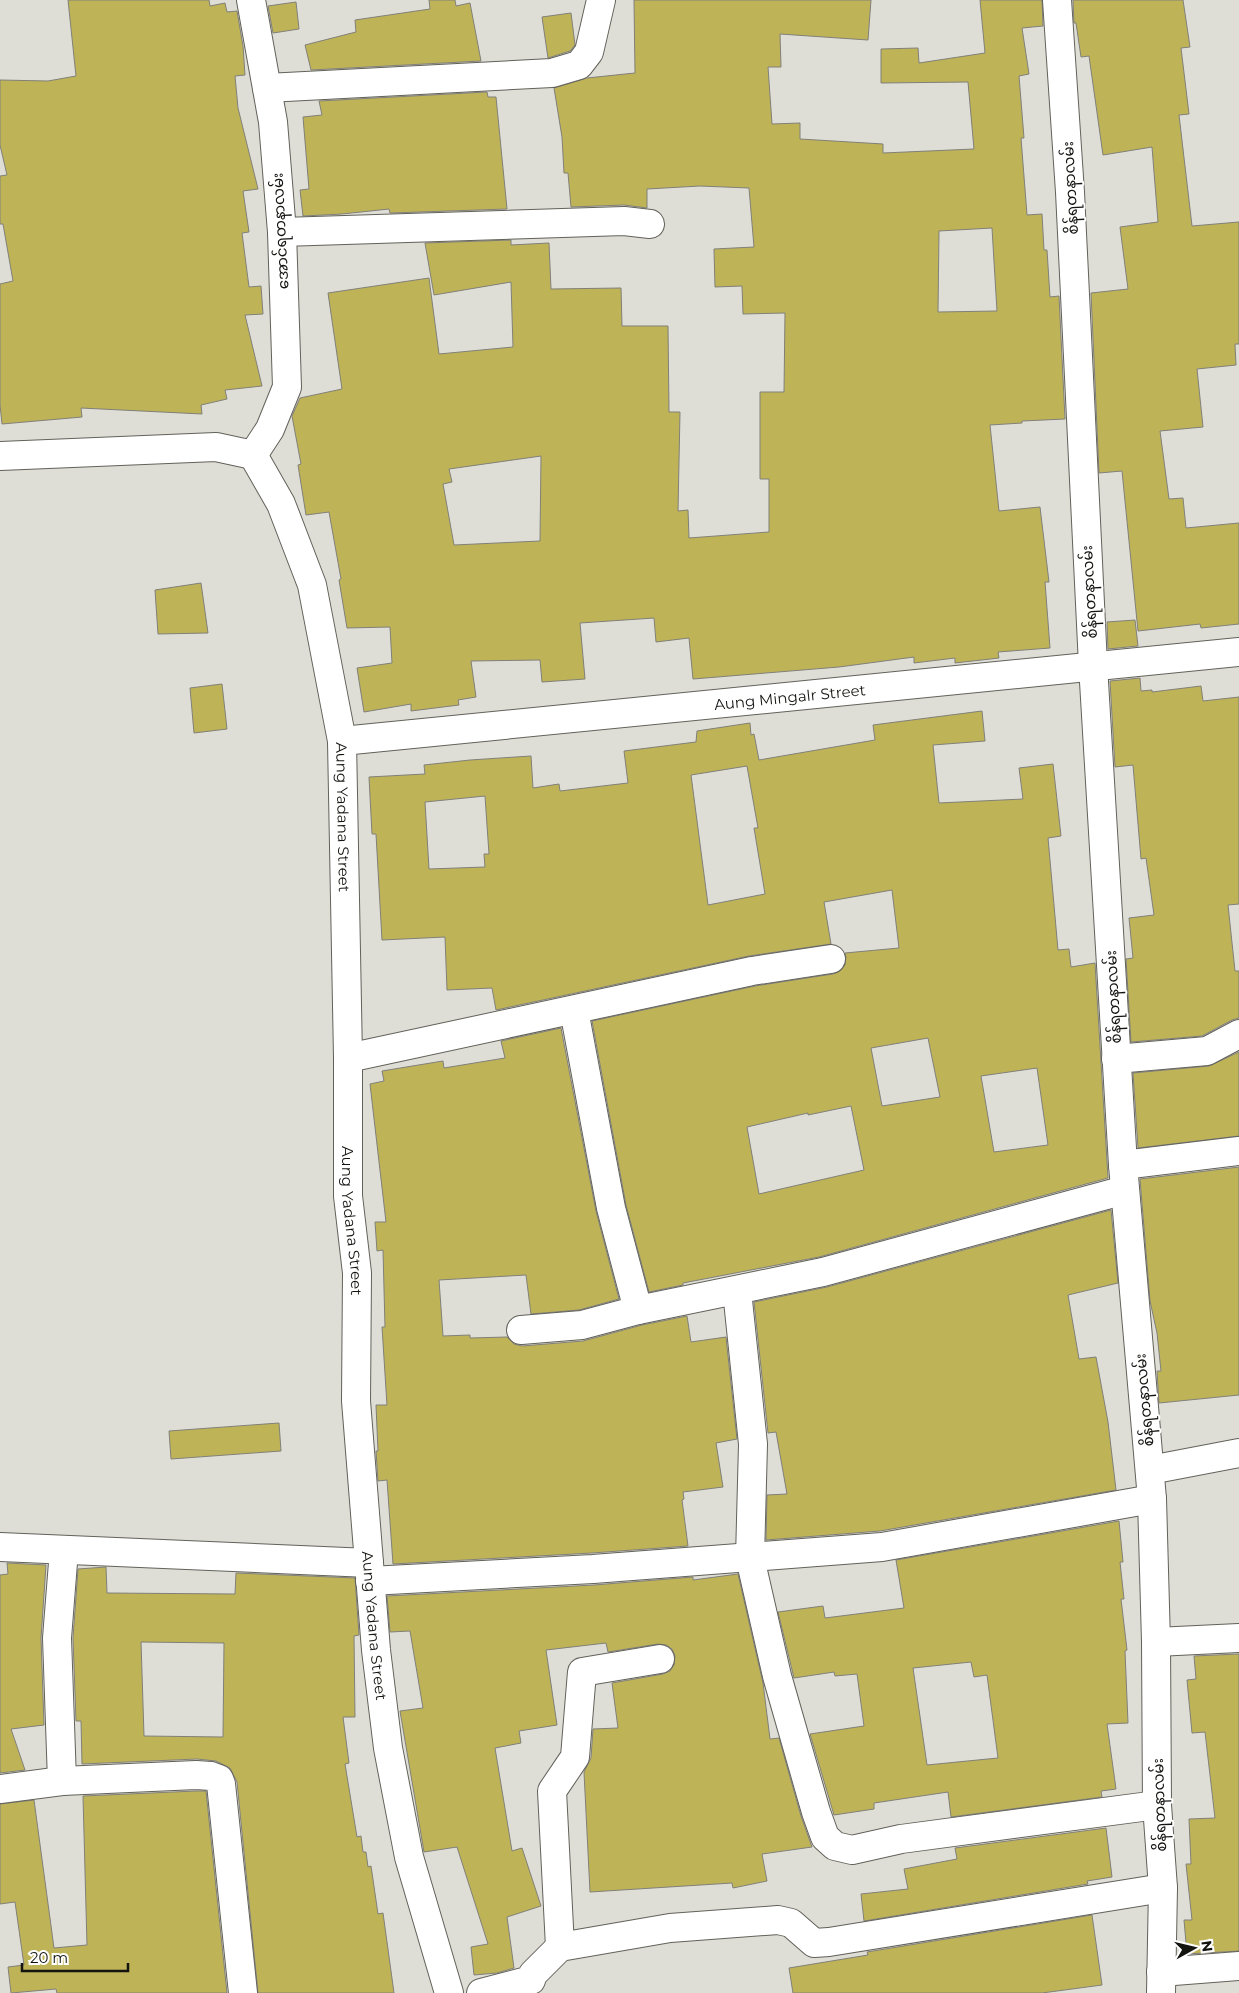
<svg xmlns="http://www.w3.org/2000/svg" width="1239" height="1993" font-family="Montserrat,'Noto Sans Myanmar',sans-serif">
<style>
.building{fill:#bfb358;stroke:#818078;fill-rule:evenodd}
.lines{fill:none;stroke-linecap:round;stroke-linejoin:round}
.street-casing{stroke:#62615a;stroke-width:30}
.street{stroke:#fff;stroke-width:28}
.labels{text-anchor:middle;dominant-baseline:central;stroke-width:4;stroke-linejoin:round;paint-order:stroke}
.street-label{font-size:15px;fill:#131310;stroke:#fff}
</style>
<rect width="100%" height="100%" fill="#dfded6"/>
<path class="building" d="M68,0H209L210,6L225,3L227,12L237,11L243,46L245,75L235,76L238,108L258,189L243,191L249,232L242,233L249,287L261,286L263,314L245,315L262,386L225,390L227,399L201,405L202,414L81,408L82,417L2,424L0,405V284L13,281L3,224H0V176L7,175L0,145V80L48,81L76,76Z
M429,0H455L456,6L470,3L481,61L311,70L305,45L356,32L355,20L430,9Z
M634,0H871L868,40L780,34L781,67H768L772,124L800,123V139L883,144V153L974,149L968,82L881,83V49L918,48L919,63L985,53L980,0H1042L1043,26L1022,28L1029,74L1019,76L1024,138H1021L1027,215L1042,214L1044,250H1047L1050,297L1059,296L1065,419L1022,421V423L990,425L999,511L1040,507L1049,582H1045L1050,648L998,652L999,658L955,663V658L914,663V657L839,667L693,679L689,638L656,642L654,618L580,623L585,679L542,682L540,660L471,661L476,697L458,700L459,705L411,711V704L364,712L357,668L392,663L390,627L347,628L339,580L341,579L329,512L306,515L298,465L301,464L292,416L300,398L342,389L328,293L429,278L439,354L513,347L511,282L434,295L425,243L511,240V245L549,243L551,289L621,288L622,326H668L669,412H680L678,511L688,510L689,538L769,532V479H760V392H784L785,313L743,314L742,286L715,287L714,249L754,247L749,188L700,186L647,189V208L624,205L571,207L568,173H564L562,137L554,88L587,78L635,73ZM992,228L997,311L938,312L939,231ZM541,456L540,541L454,545L443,484L452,482L449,469Z
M1073,0H1183L1190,47L1181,48L1189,114L1179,115L1192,226L1239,222V344H1235L1236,365L1197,369L1203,427L1160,431L1169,499L1183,498L1186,528L1239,523V624L1201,628L1200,624L1138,631L1122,471L1099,473L1091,293L1128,289L1120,227L1158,222L1152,147L1103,155L1089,56L1081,57L1076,23H1074Z
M296,2L299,29L273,33L268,6Z
M571,13L575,45L570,51L548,58L542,17Z
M487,92L488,97H496L507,209L390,213L389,209L342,214L303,216L300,190L309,189L303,117L322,115L319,101Z
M201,583L208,633L158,634L155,590Z
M1135,620L1138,646L1108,649L1107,622Z
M1140,678L1141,691L1152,690V692L1201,686L1203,701L1239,697V904L1228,905L1235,971H1239V1018L1232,1020L1202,1036L1131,1042L1126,959L1133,958L1129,918L1154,915L1146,858L1141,859L1133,765L1115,767L1110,681Z
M222,684L227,729L194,733L190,688Z
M982,711L985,741L933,745L939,803L1023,799L1019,768L1053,764L1061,836L1048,838L1058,950L1069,949L1071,967L1095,963L1108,1178L819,1257L683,1283V1285L649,1292L626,1205L592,1021L755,986L833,974L840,971L845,965L846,957L845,953L899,948L892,890L824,902L831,944L749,956L496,1010L492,988L447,990L445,937L382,940L376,834H372L369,777L425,774L424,765L470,760L531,756L533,788L559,784L560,791L628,783L624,751L696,742L697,731L750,723L751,735L754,734L759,760L875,740L873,725ZM747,766L758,828H754L765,894L708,905L691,775ZM485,796L489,854H484L485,867L429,869L425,802ZM928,1038L940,1097L882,1106L871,1048ZM1037,1068L1048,1145L994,1152L981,1076ZM851,1106L864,1170L759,1194L747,1127L808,1113V1115Z
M561,1028L596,1211L619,1299L579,1310L531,1314L526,1275L439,1280L443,1336L470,1335V1338L507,1337L514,1344L522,1346L583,1341L642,1325L687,1316L691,1342L726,1337L737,1439L716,1443L723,1487L683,1492L684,1499L682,1500L688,1546L592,1553L393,1564L387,1480L378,1481L376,1451H378L376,1405H387L382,1327H385L383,1250L377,1251L375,1222H386L370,1084L384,1081L382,1071L443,1061L444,1068L505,1058L501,1041Z
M1239,1052V1136L1138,1148L1133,1073L1209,1066Z
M1239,1167V1395L1159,1403L1157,1371H1161L1157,1333L1150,1301L1140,1179Z
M1111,1210L1118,1283L1068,1295L1079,1359L1096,1357L1108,1422L1116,1490L880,1531L766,1540L767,1495L787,1494L776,1432L768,1433L754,1302L827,1287Z
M279,1423L281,1451L171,1459L169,1431Z
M1119,1521L1123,1562H1120L1124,1599H1121L1127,1650L1125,1651L1128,1723L1107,1724L1116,1789L1101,1791L1102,1797L951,1817L948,1792L874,1803V1809L834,1815L810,1734L864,1726L857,1674L835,1676L834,1672L794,1678L778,1612L823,1606L825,1618L904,1608L896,1560ZM971,1662L974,1677L987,1675L998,1758L927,1765L913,1668Z
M7,1563L46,1565L41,1638L44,1725L11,1729L25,1770L0,1773V1575L8,1574Z
M106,1567L107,1593L235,1594L236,1573L355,1578L359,1635L354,1636L355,1717H343L349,1763L345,1764L357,1837L361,1836L363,1852H366L368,1867L371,1866L378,1914L383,1913L394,1993H258L237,1782L230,1768L216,1761L197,1759L82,1764L81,1721H76L73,1638L78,1569ZM141,1642L224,1643L223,1737L144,1736Z
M738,1574L763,1683L770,1739L779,1738L801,1816L812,1847L762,1854L767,1881L733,1888L732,1883L590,1892L584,1772L591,1758L593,1729L618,1728L612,1683L663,1674L670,1671L674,1665L675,1656L672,1649L666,1645L658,1644L608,1652L606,1643L546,1650L557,1725L519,1731L521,1743L495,1748L512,1851L522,1848L541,1906L507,1917L514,1968L497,1973L474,1975L471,1947L488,1944L457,1847L424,1852L400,1711L423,1708L410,1631L390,1632L387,1596L594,1585L693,1577V1580Z
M1239,1654V1951L1187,1954L1184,1920H1192L1186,1864H1191L1189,1819L1215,1818L1205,1732L1192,1733L1187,1680L1196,1679L1194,1656Z
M196,1791H206L227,1993H57L56,1989L11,1993L8,1967L24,1965L15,1902L0,1904V1804L34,1800L54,1948L87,1945L83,1796Z
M1106,1828L1112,1877L1087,1881L1088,1884L864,1921L861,1894L908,1889L904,1869L957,1859L955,1848Z
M1092,1915L1102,1985L1042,1993H793L789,1968L868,1955L867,1952Z"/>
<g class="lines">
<g class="street-casing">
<g id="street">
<path d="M251,0L273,122L282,232L287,387L270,429L253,455"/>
<path d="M1057,0L1070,192L1093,665L1123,1165L1152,1499L1156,1642L1157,1805L1163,1888L1161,1993"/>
<path d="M267,88L552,73L579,65L589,52L601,0"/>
<path d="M282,232L624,221L650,224"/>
<path id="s1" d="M253,455L281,504L312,585L342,741L348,1058V1196L357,1273L356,1401L376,1650L388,1748L409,1857L449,1993"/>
<path d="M0,456L216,447L253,455"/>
<path id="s2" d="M342,741L1239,652"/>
<path d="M574,1010L611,1208L638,1310"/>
<path d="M348,1058L752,971L831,959"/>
<path d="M1116,1059L1207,1051L1239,1034"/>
<path d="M1123,1165L1239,1151"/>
<path d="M737,1291L753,1444L750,1558L777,1676L816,1812L825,1837L835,1846L852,1850L901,1839L1157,1805"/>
<path d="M521,1330L582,1325L638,1310L823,1272L1125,1190"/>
<path d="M1150,1470L1239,1453"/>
<path d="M0,1547L369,1563"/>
<path d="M370,1581L593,1569L882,1547L1152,1499"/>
<path d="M1156,1642L1239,1638"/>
<path d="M62,1781L57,1638L64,1550"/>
<path d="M0,1789L62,1781L196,1775L211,1776L219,1779L221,1784L243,1993"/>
<path d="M560,1947L552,1791L575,1757L582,1672L660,1659"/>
<path d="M1161,1972L1239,1966"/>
<path d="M481,1993L531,1980L533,1974L560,1947L670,1928L778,1920L791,1923L814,1943L829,1942L1163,1888"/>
</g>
</g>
<use href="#street" class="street"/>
</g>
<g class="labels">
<g class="street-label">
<text transform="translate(1070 188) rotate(-93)">စိန်ရတနာလမ်း</text>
<text transform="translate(280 231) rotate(-93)">အောင်ရတနာလမ်း</text>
<text transform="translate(1089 592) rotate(-93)">စိန်ရတနာလမ်း</text>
<text stroke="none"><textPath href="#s2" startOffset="450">Aung Mingalr Street</textPath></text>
<text stroke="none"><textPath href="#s1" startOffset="378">Aung Yadana Street</textPath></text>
<text transform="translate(1113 997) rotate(-93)">စိန်ရတနာလမ်း</text>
<text stroke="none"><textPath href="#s1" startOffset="782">Aung Yadana Street</textPath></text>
<text transform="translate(1144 1400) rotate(-95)">စိန်ရတနာလမ်း</text>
<text stroke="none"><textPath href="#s1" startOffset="1188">Aung Yadana Street</textPath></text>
<text transform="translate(1159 1805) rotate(-92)">စိန်ရတနာလမ်း</text>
</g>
</g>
<g transform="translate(1194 1948) rotate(82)" stroke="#ffffff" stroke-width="4" paint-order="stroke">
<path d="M0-4L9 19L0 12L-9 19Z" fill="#131310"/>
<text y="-8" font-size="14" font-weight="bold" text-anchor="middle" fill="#131310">N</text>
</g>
<path d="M22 1963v8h106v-8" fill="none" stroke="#131310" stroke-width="2.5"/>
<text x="30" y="1963" font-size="15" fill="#131310" stroke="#ffffff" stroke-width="4" paint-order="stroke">20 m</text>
</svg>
